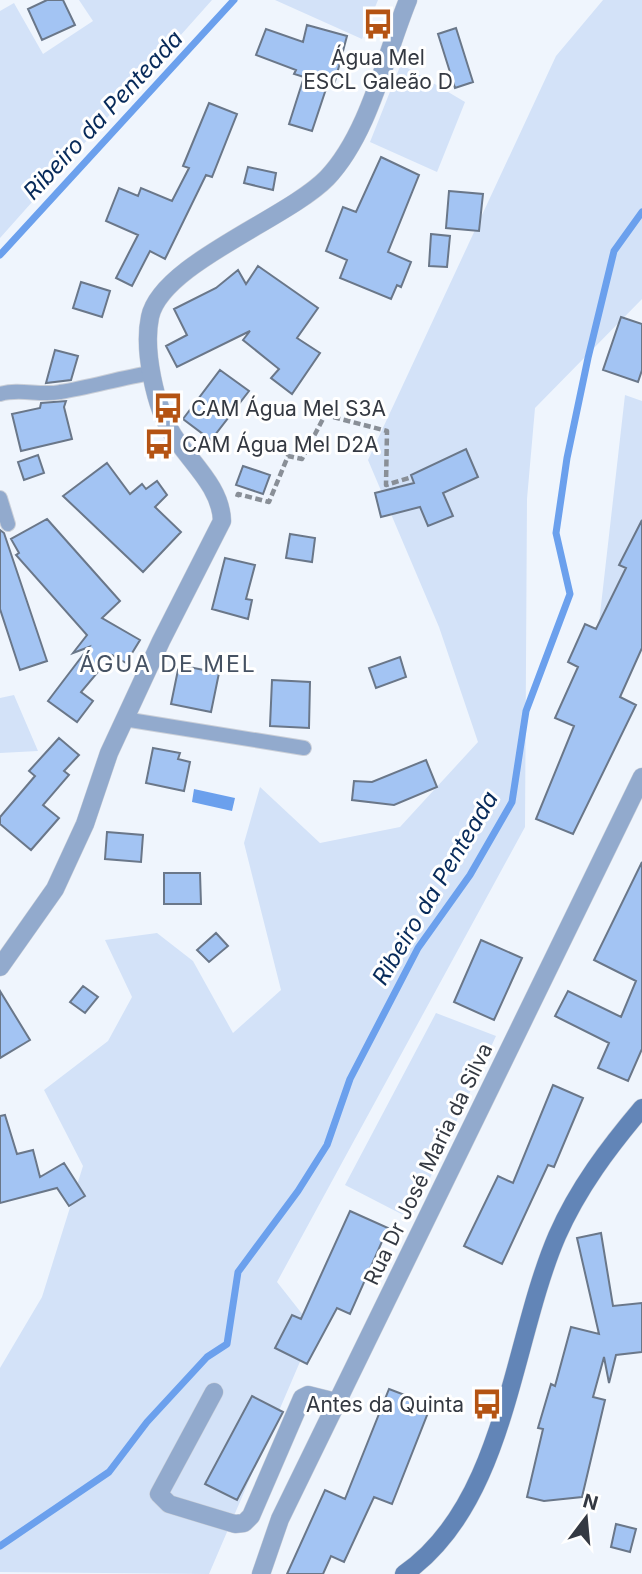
<svg xmlns="http://www.w3.org/2000/svg" width="642" height="1574" font-family="Inter,sans-serif">
<style>
.green{fill:#d3e2f8}
.water{fill:#6ba0ed}
.lines{fill:none;stroke-linecap:round;stroke-linejoin:round}
.stream{stroke:#6ba0ed;stroke-width:7}
.building{fill:#a3c4f3;stroke:#6a7789;stroke-width:2}
.lane-casing{stroke:#cacfd8;stroke-width:16}
.street-casing{stroke:#cacfd8;stroke-width:19}
.secondary-casing{stroke:#cacfd8;stroke-width:19}
.path{stroke:#898f97;stroke-width:4.5;stroke-dasharray:7 3.5;stroke-linecap:butt}
.lane{stroke:#92aacd;stroke-width:14}
.street{stroke:#92aacd;stroke-width:18}
.secondary{stroke:#6285b7;stroke-width:18}
.labels{text-anchor:middle;dominant-baseline:central;stroke-width:6;stroke-linejoin:round;paint-order:stroke}
.poi-label{font-size:21px;fill:#343942;stroke:#fff;text-anchor:start}
.street-label{font-size:21px;fill:#343942;stroke:#fff}
.water-label{font-size:23px;font-style:italic;fill:#072a5a;stroke:#fff}
.neighbourhood-label{font-size:23px;letter-spacing:2px;fill:#465263;stroke:#fff}
</style>
<rect width="100%" height="100%" fill="#eff5fd"/>
<path class="green" d="M79,0H212L0,238V11L14,3L43,54L93,21Z
M275,0H378L362,39Z
M603,0H642V299L535,408L527,499L525,827L277,1282L314,1329L209,1574L0,1572V1368L42,1297L83,1166L44,1090L108,1041L132,997L105,940L157,933L193,961L233,1033L281,990L244,843L260,787L320,843L400,827L478,742L439,627L368,460L556,56Z
M401,64L465,102L437,172L370,142Z
M625,395L642,401V640L599,623Z
M14,695L38,751L0,753V698Z
M436,1013L496,1036L411,1219L345,1185Z"/>
<path class="water" d="M194,789L235,798L232,811L192,802Z"/>
<g class="lines">
<path class="stream" d="M0,255L234,0
M0,1546L109,1472L147,1422L207,1357L227,1344L238,1272L298,1191L327,1145L350,1079L418,948L470,875L512,802L526,711L570,594L556,533L567,458L588,358L614,251L642,212"/>
</g>
<path class="building" d="M47,0H63L75,25L42,40L28,9Z
M307,25L347,36L334,85L328,83L312,131L289,124L304,77L294,74L296,70L256,55L266,29L303,42Z
M456,28L473,82L455,88L438,34Z
M209,103L237,114L212,177L206,175L165,259L150,251L132,286L116,278L138,235L106,221L119,188L138,196L141,188L172,201L189,168L183,166Z
M381,157L419,175L388,252L411,262L401,287L397,285L391,299L340,278L347,260L326,251L343,207L356,212Z
M248,167L276,173L273,190L244,183Z
M449,191L483,194L479,231L446,228Z
M431,234L450,236L447,267L429,266Z
M258,266L318,308L297,338L320,353L292,394L271,378L279,369L243,340L250,331L177,367L166,346L187,335L174,309L216,288L238,270L246,284Z
M81,282L110,291L102,317L73,308Z
M621,317L642,324V370L638,382L603,370Z
M55,350L78,356L71,380L46,383Z
M220,370L249,391L211,440L183,419Z
M66,401L64,407L72,439L21,451L12,414L40,408L41,403Z
M466,449L478,477L443,493L453,516L428,526L420,507L381,517L375,493L414,483L411,475Z
M38,455L44,473L24,480L18,462Z
M107,463L130,494L142,484L146,489L157,481L167,495L155,507L181,532L143,572L63,496Z
M243,466L270,475L263,494L236,485Z
M47,519L120,601L102,618L140,640L126,663L112,655L81,692L93,701L77,722L48,701L89,647L73,653L87,635L16,555L19,553L11,539Z
M642,520V648L620,697L636,705L573,834L536,819L574,726L555,718L578,667L568,662L585,624L596,629L626,568L619,565Z
M0,530L4,533L47,661L20,670L0,609Z
M290,534L315,538L312,562L286,558Z
M225,558L255,565L246,599L252,600L248,619L212,609Z
M400,657L406,677L376,688L369,668Z
M179,665L219,673L211,712L171,704Z
M272,680L310,682L309,728L270,726Z
M59,738L79,755L64,771L69,775L43,805L59,818L31,850L0,824V817L35,776L29,771Z
M153,748L180,753L178,759L190,762L184,791L146,783Z
M426,760L437,787L394,805L352,800L354,781L372,782Z
M107,832L143,835L141,862L105,859Z
M642,862V1049L628,1081L598,1068L609,1043L555,1016L568,991L621,1017L636,981L594,960Z
M164,873H200L201,904H164Z
M216,933L228,946L209,962L197,950Z
M481,940L522,958L494,1020L454,1002Z
M83,986L98,997L85,1013L70,1002Z
M0,991L30,1040L0,1058Z
M553,1085L583,1098L554,1167L548,1165L502,1264L464,1246L498,1176L513,1183Z
M5,1115L17,1154L33,1150L40,1177L64,1163L85,1196L69,1206L57,1188L0,1203V1116Z
M350,1211L388,1228L350,1314L337,1308L307,1364L275,1348L292,1315L301,1319Z
M601,1233L613,1306L642,1303V1352L616,1355L609,1383L604,1357L593,1397L605,1400L582,1497L544,1501L527,1497L543,1429L538,1428L551,1384L555,1386L571,1327L599,1334L577,1238Z
M389,1389L431,1405L392,1504L374,1497L344,1562L331,1556L323,1574H287L325,1490L345,1499Z
M252,1396L283,1412L237,1500L205,1484Z
M616,1524L636,1529L630,1552L611,1547Z"/>
<g class="lines">
<g class="lane-casing">
<path id="lane" d="M0,394C20,388 40,396 60,392C91,387 120,378 151,373
M0,498L8,524
M124,719L304,748"/>
</g>
<g class="street-casing">
<path id="street" d="M0,967L55,889L85,824L109,753L161,641L222,521C221,487 191,463 173,435C155,407 143,350 150,317C161,264 287,219 327,178C369,134 385,56 408,0
M214,1392L159,1494L169,1504L235,1524L244,1523L251,1516L302,1398L308,1395L336,1402
M261,1574L280,1519L642,777"/>
</g>
<g class="secondary-casing">
<path id="secondary" d="M404,1574C506,1503 511,1343 557,1236C578,1188 609,1147 642,1108"/>
</g>
<path class="path" d="M237,497L238,494L269,502L288,456L302,459L325,415L387,431L386,485L409,478"/>
<use href="#lane" class="lane"/>
<use href="#street" class="street"/>
<use href="#secondary" class="secondary"/>
</g>
<defs>
<g id="bus-bare" transform="scale(2.415)"><path d="M-5-6H5V4H4V6H2V4H-2V6H-4V4H-5ZM-3.5-4V0h7V-4ZM-3.5 1.2v1.5H-2V1.2ZM2 1.2v1.5H3.5V1.2Z" fill="#b45313" stroke="#fff" stroke-width="2.5" paint-order="stroke"/></g>
</defs>
<g fill-rule="evenodd">
<use href="#bus-bare" x="378" y="24"/>
<use href="#bus-bare" x="168" y="408"/>
<use href="#bus-bare" x="159" y="444"/>
<use href="#bus-bare" x="487" y="1404"/>
</g>
<g class="labels">
<g class="poi-label">
<text x="378" y="57" text-anchor="middle">Água Mel<tspan x="378" dy="24">ESCL Galeão D</tspan></text>
<text x="191" y="408">CAM Água Mel S3A</text>
<text x="182" y="444">CAM Água Mel D2A</text>
<text x="464" y="1404" text-anchor="end">Antes da Quinta</text>
</g>
<g class="street-label">
<text transform="translate(428 1164) rotate(-64)">Rua Dr José Maria da Silva</text>
</g>
<g class="water-label">
<text transform="translate(103 115) rotate(-47)">Ribeiro da Penteada</text>
<text transform="translate(435 888) rotate(-59)">Ribeiro da Penteada</text>
</g>
<g class="neighbourhood-label">
<text x="168" y="664">ÁGUA DE MEL</text>
</g>
</g>
<g transform="translate(586 1518) rotate(16)" stroke="#ffffff" stroke-width="5" paint-order="stroke">
<path d="M0-5L12 26L0 18L-12 26Z" fill="#343942"/>
<text y="-10" font-size="19" font-weight="bold" text-anchor="middle" fill="#343942">N</text>
</g>
</svg>
